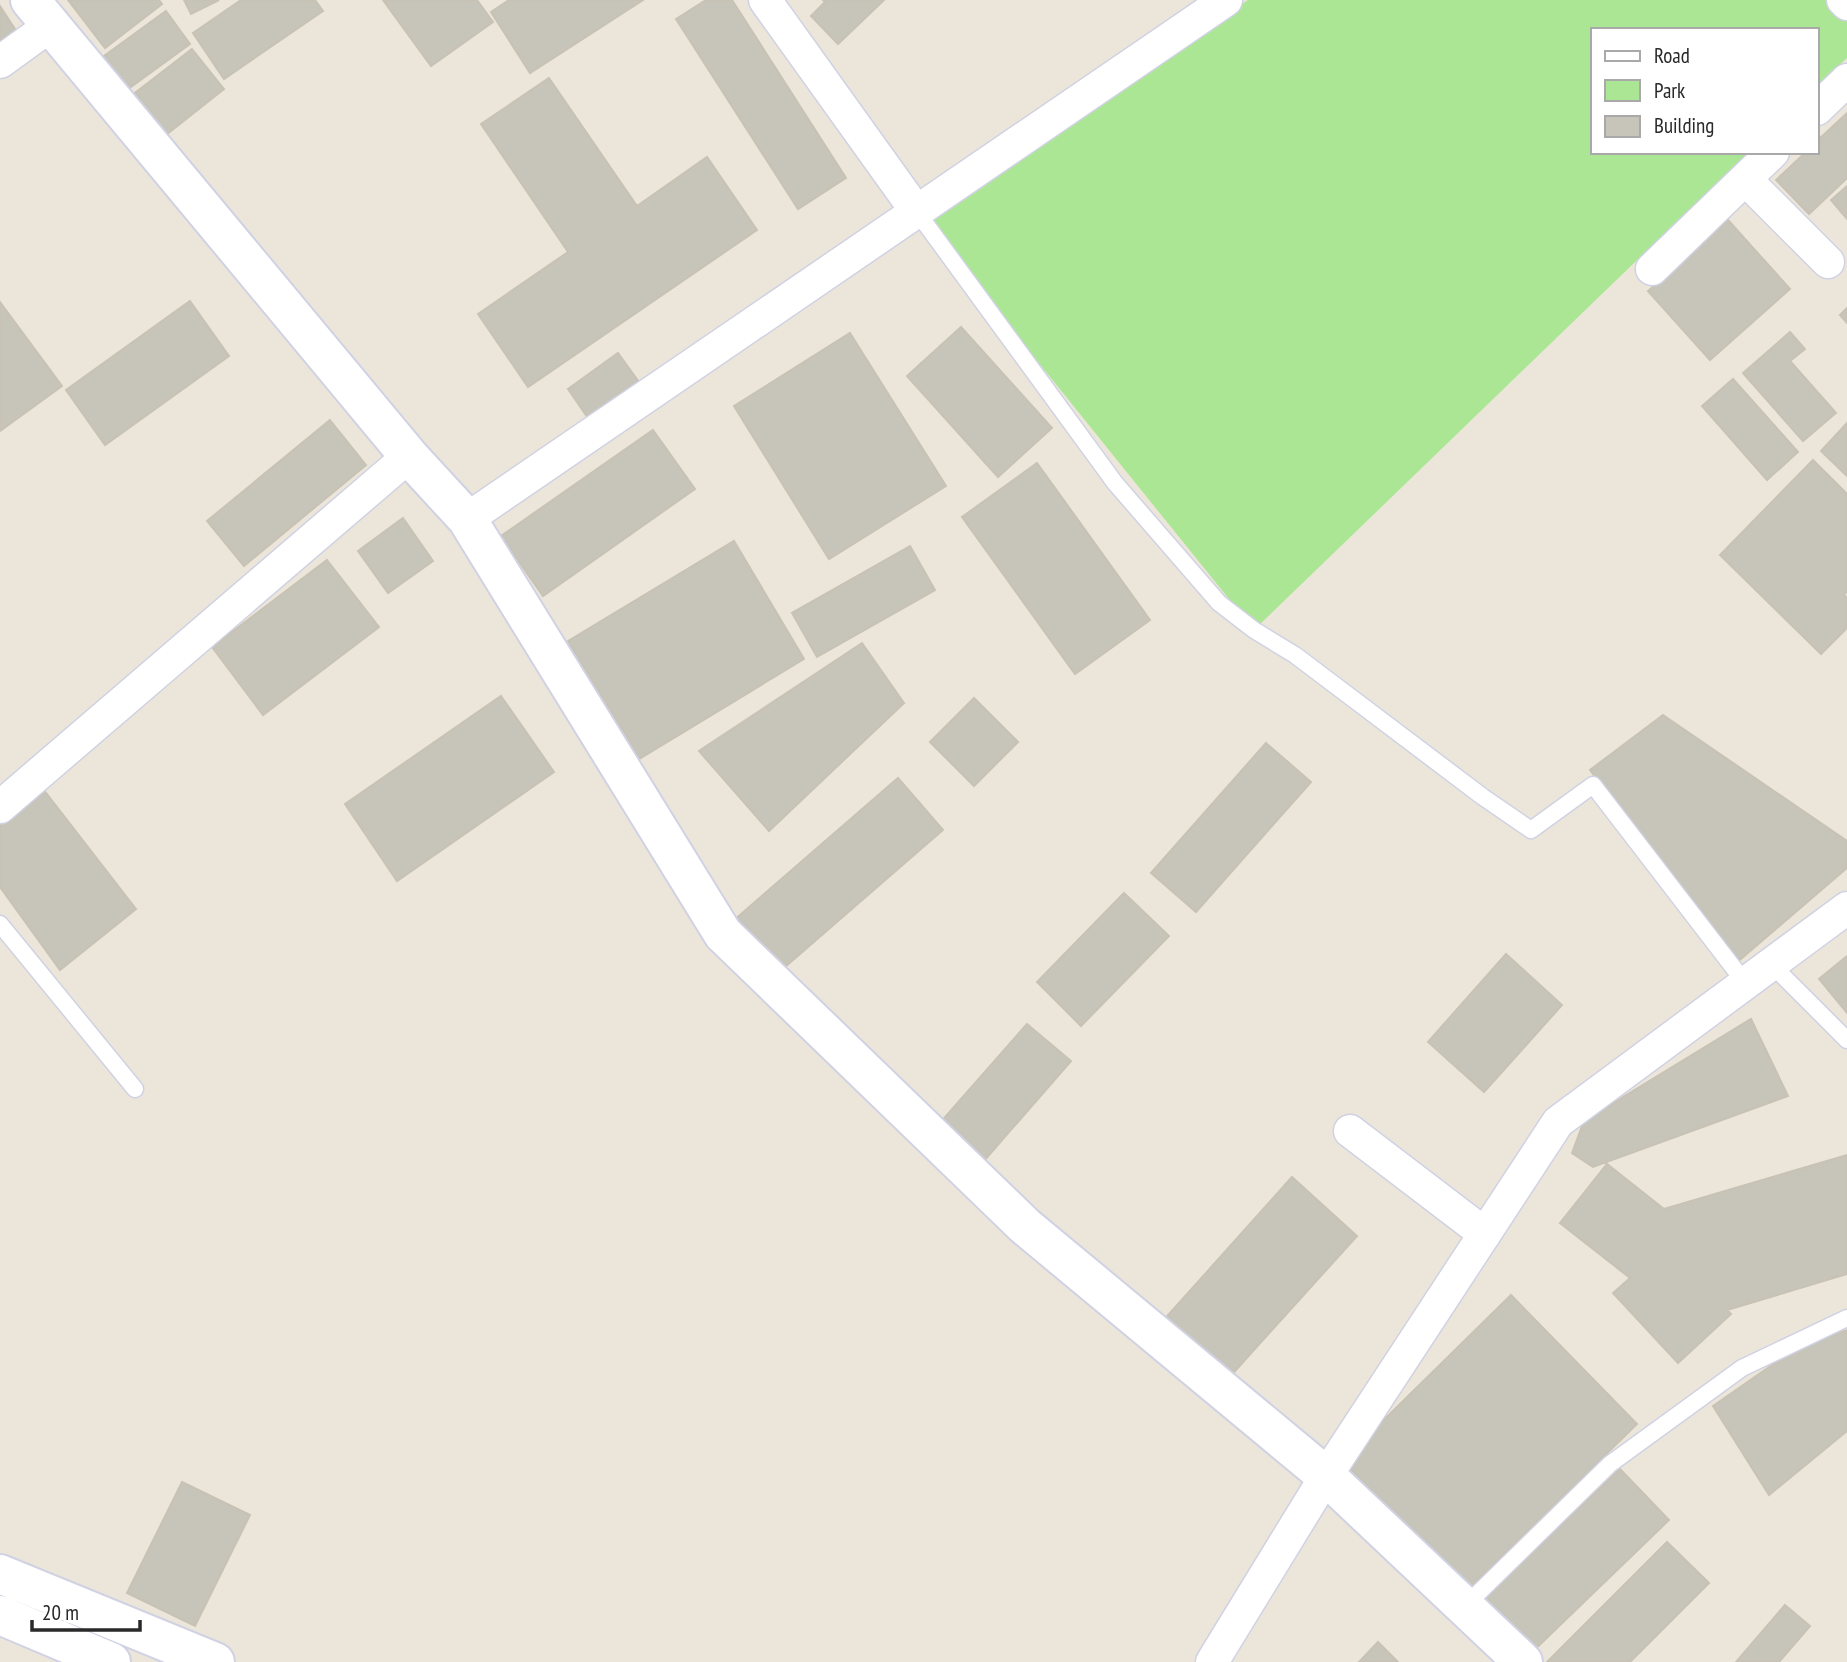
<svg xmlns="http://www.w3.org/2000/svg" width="1847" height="1662" font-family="'PT Sans Narrow',sans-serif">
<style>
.green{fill:#abe694}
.building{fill:#c7c4b9;stroke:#c8c2b4;stroke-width:2}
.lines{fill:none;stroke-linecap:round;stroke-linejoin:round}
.service-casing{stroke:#d0d2e3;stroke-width:19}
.minor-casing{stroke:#d0d2e3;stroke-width:35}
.tertiary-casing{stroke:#d0d2e3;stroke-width:42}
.service{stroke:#fff;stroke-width:16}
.minor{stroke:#fff;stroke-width:32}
.tertiary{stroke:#fff;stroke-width:38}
</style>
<rect width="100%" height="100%" fill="#ece6da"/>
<path class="green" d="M1248,0H1847V58L1817,86V30H1593V152H1749L1254,630L917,212Z"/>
<path class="building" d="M68,0H159L162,4L105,48Z
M184,0H219L191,14Z
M241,0H315L323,11L224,79L193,33Z
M383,0H477L493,22L431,66Z
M509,0H643L530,73L491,12Z
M706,0H732L846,178L798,209L676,19Z
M823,0H884L838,44L811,16L825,2Z
M0,6L24,43L0,58Z
M166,11L190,44L128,89L104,56Z
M192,49L224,89L167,134L135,93Z
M549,78L637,206L707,157L757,230L528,387L478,314L568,252L481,124Z
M1847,113V178L1809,214L1776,180L1806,152H1817V141Z
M1847,186V219L1831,200Z
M1728,220L1790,289L1710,360L1648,291Z
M190,301L229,356L105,445L66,390Z
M0,302L62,386L0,431Z
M1847,308V323L1840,315Z
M961,327L1052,428L998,477L907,376Z
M1790,332L1805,349L1790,361L1836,413L1803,441L1743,373Z
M850,333L946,486L829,559L734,406Z
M618,353L639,382L588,418L568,389Z
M1733,379L1798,452L1767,480L1702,406Z
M330,420L366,465L244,566L207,521Z
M1847,423V476L1821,451Z
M653,430L695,489L543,596L501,536Z
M1813,460L1847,494V591L1844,595L1847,598V628L1821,654L1720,555Z
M1037,463L1150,620L1075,674L962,517Z
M403,518L433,561L388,593L358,551Z
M734,541L804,659L639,759L568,641Z
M910,546L935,590L817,657L792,613Z
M327,560L379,627L263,715L212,647Z
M862,643L904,703L769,831L699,751Z
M501,696L554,772L397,881L345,804Z
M974,698L1018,742L974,786L930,742Z
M1663,715L1847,841V868L1735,964L1590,770Z
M1266,743L1311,782L1196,912L1151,873Z
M898,778L943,830L778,973L733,921Z
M40,785L136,909L60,970L0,887V819Z
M1124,893L1169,936L1081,1026L1037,982Z
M1506,954L1562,1005L1484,1092L1428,1042Z
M1847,956V1013L1819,979Z
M1751,1019L1788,1096L1593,1167L1572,1153L1584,1121Z
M1027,1024L1071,1061L983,1162L939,1124Z
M1847,1155V1274L1727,1310L1731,1314L1678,1363L1613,1293L1630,1278L1560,1223L1607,1164L1664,1209Z
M1292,1177L1357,1236L1226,1381L1161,1323Z
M1511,1295L1637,1424L1468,1589L1342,1461Z
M1847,1330V1431L1769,1495L1713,1406L1795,1349Z
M1620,1469L1669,1520L1528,1656L1478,1604Z
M182,1482L250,1515L195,1626L127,1593Z
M1667,1542L1709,1583L1630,1662H1547Z
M1785,1605L1810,1626L1779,1662H1736Z
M1378,1642L1398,1662H1359Z"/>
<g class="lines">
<g class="service-casing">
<path id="service" d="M917,212L1115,483L1219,603L1254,630L1295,655L1483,797L1531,830L1593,785L1746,984
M0,924L135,1089
M1771,964L1847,1040
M1464,1607L1610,1464L1742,1368L1847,1318"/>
</g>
<g class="minor-casing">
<path id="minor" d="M765,0L917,212
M1843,0L1847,4
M0,62L51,25
M1817,109L1847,80
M1745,179L1828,262
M1652,269L1773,152
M467,519L1226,0
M0,807L409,456
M1350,1131L1485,1234
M1212,1662L1326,1476L1558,1122L1847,908"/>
</g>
<g class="tertiary-casing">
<path id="tertiary" d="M30,0L409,456L467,519L723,934L1025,1226L1326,1476L1523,1662
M0,1574L215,1662
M0,1615L111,1662"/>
</g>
<use href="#service" class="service"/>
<use href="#minor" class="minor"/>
<use href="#tertiary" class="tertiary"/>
</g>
<rect x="1591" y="28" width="228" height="126" fill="#ffffff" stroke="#a9a9a9" stroke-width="2"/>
<rect x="1605" y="51" width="35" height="10" fill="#ffffff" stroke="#a9a9a9" stroke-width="2"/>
<text x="1654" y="63" font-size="21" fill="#292929">Road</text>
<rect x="1605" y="80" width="35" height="21" fill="#abe694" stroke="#a9a9a9" stroke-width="2"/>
<text x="1654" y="98" font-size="21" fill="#292929">Park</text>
<rect x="1605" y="116" width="35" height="21" fill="#c7c4b9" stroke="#a9a9a9" stroke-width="2"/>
<text x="1654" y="133" font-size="21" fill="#292929">Building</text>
<path d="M32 1620v10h108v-10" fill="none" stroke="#292929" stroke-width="3.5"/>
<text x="42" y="1620" font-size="21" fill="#292929" stroke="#ffffff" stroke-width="5" paint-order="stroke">20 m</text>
</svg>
